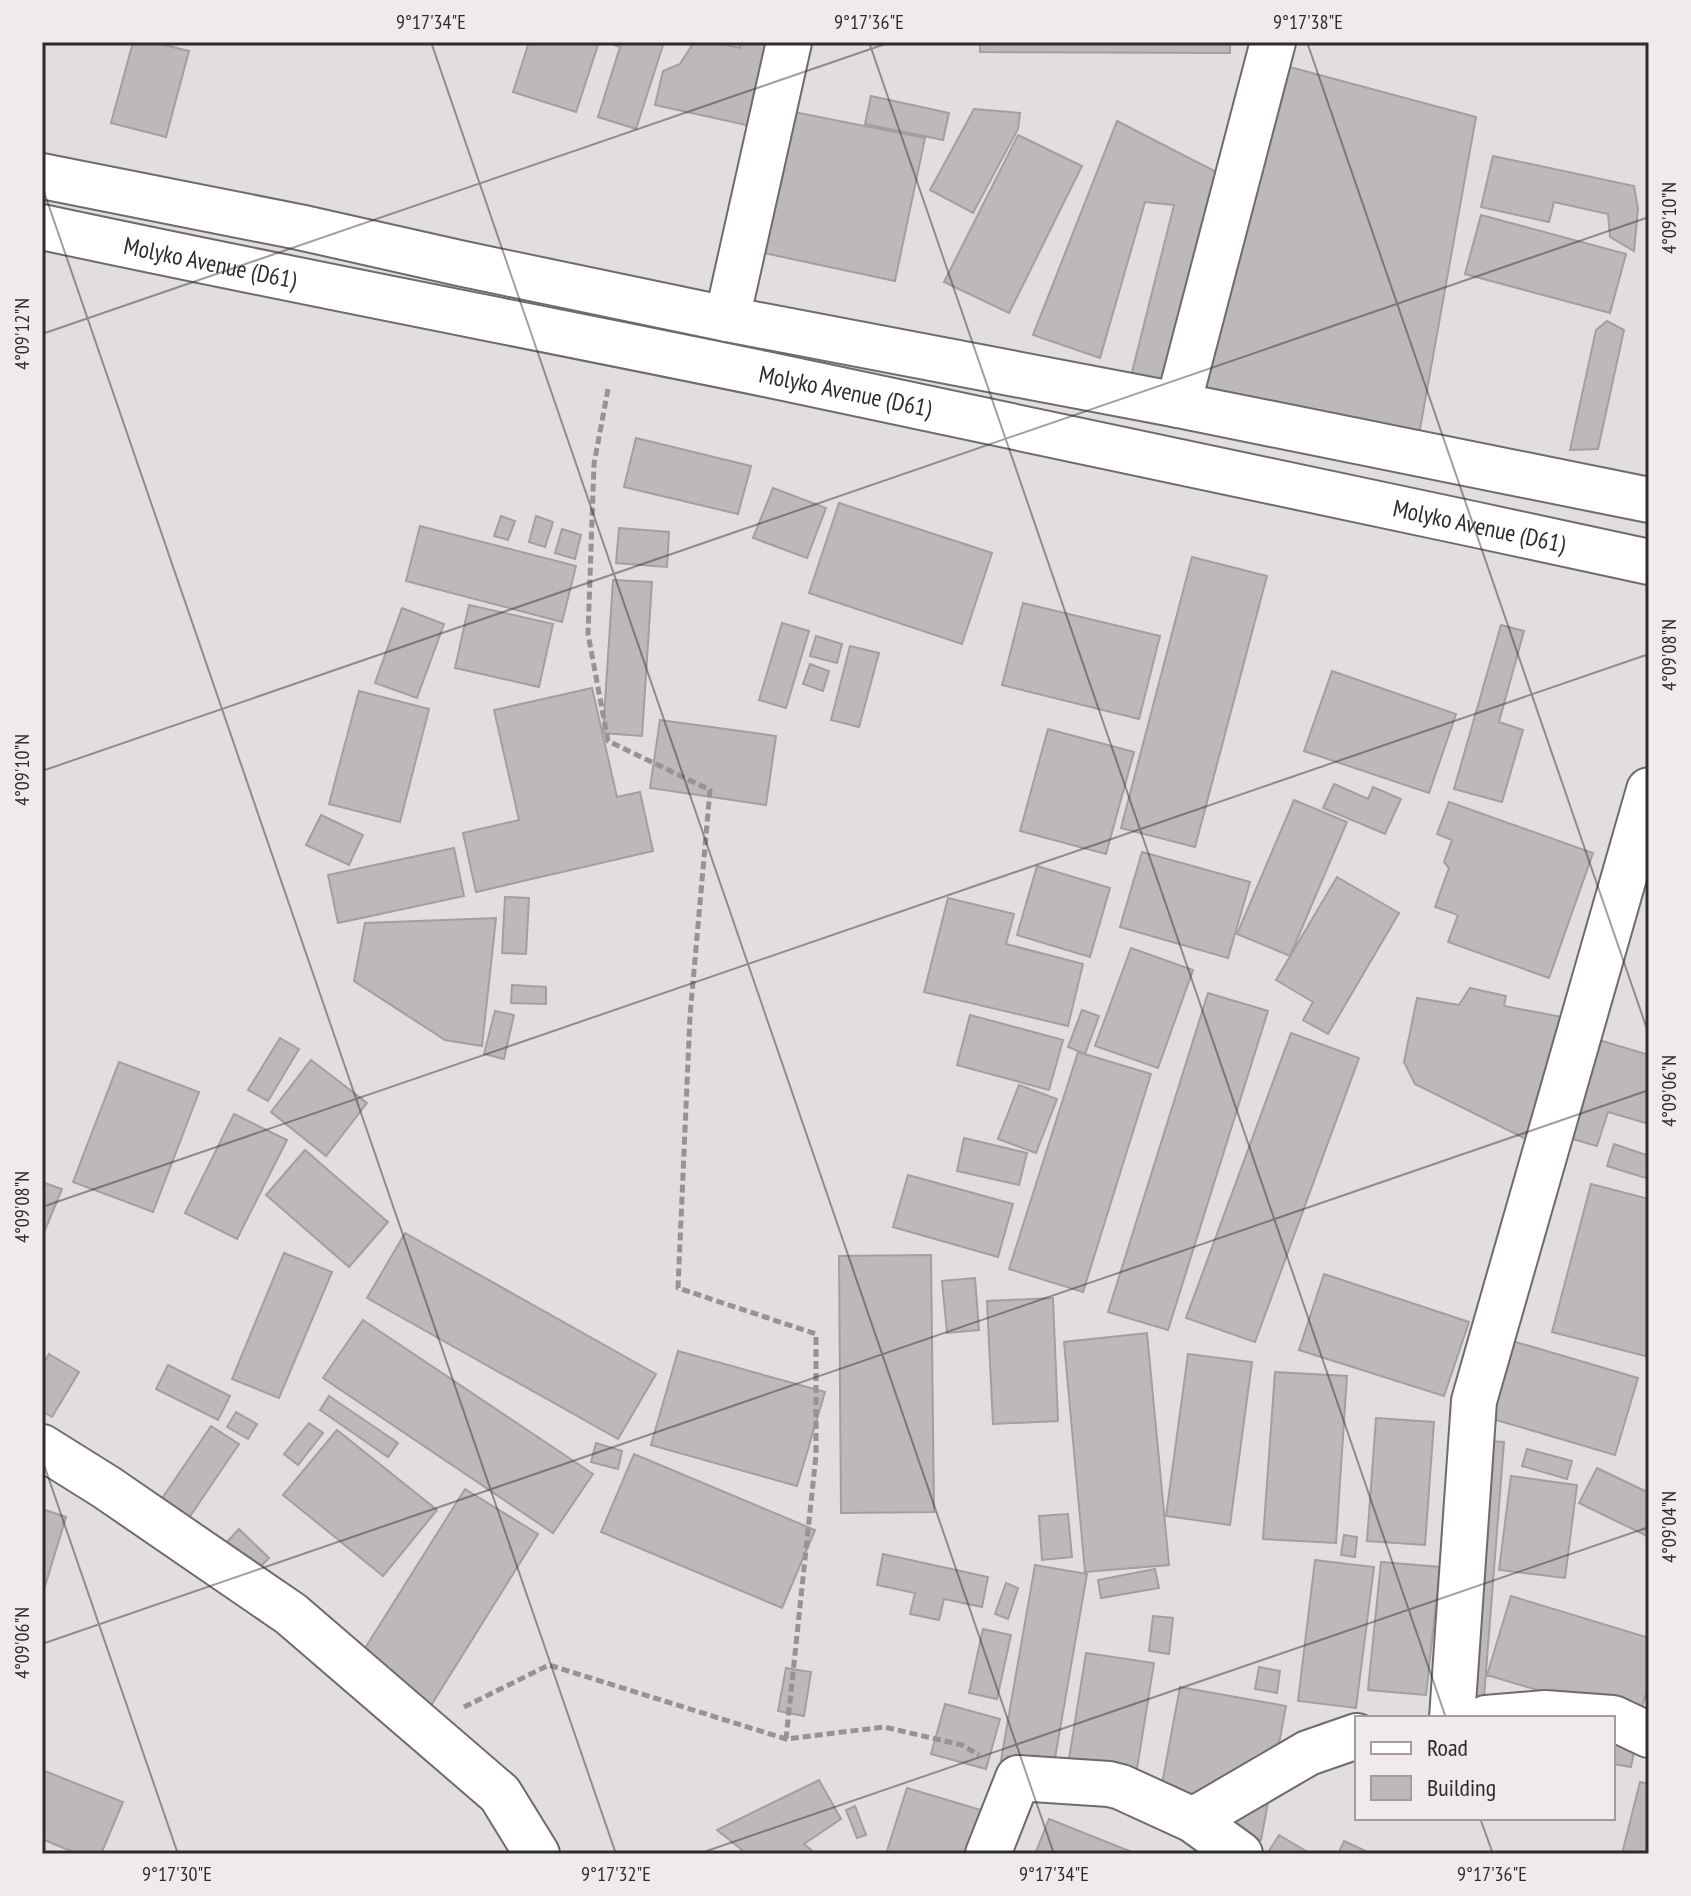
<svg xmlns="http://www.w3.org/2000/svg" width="1691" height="1896" font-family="'PT Sans Narrow',sans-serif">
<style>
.building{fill:#bdb8b9;stroke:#a49ea0;stroke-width:2}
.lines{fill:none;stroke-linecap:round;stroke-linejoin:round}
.minor-casing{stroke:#6f6a6b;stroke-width:48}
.trunk-casing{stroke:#6f6a6b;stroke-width:48}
.path{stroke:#979393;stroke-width:5;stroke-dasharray:8 4;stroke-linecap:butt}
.minor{stroke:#fff;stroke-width:44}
.trunk{stroke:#fff;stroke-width:44}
.ticks{fill:none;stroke:#2d2b2b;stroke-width:2;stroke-opacity:0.45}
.labels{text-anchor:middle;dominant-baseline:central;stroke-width:6;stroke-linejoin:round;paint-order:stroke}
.street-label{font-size:24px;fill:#2d2b2b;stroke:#f0eaeb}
.neatline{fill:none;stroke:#2d2b2b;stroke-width:3}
.ticks-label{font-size:20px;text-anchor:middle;fill:#2d2b2b}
</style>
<rect width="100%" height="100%" fill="#e2ddde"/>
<path class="building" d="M133,42H152L189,51L166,137L111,123Z
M529,42H599L576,112L513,92Z
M606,42H664L636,129L598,117L620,47Z
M694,42H713L740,48L741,42H770L763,115L746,125L655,105L663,71L680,64Z
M980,42H1230V53L980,52Z
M1271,62L1476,117L1418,440L1184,394Z
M871,96L949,113L943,140L865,124Z
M974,109L1020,113L1018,129L973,213L930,190Z
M794,112L925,138L895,281L764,253Z
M1117,121L1232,180L1177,392L1130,380L1174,205L1145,202L1100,358L1033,335Z
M1018,135L1082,166L1009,313L944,282Z
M1493,156L1634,186L1638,209L1634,251L1610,237L1608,214L1554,202L1549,222L1481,207Z
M1481,215L1626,254L1610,313L1465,274Z
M1607,321L1624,330L1598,449L1570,450L1596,330Z
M636,438L751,466L738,514L624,487Z
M773,488L826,508L807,558L753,538Z
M839,503L992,553L962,644L809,593Z
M501,516L515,521L508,540L494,536Z
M536,516L553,522L545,547L529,542Z
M420,526L576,566L562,622L406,581Z
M619,528L669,532L667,567L616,563Z
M562,529L581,535L575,559L555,553Z
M1192,557L1267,576L1195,847L1121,828Z
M613,580L652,582L642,736L603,733Z
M1023,603L1160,636L1139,719L1002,685Z
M469,605L553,624L539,687L455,668Z
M402,608L444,624L417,698L375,683Z
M782,623L809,631L786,708L759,700Z
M1501,625L1524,631L1499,722L1523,730L1502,802L1454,789Z
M816,636L842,644L837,663L810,656Z
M850,646L879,653L859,727L831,720Z
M810,664L829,671L823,691L803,684Z
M1332,671L1456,714L1429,793L1304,751Z
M592,688L617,797L640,792L653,851L476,892L463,833L519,820L494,710Z
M359,691L429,709L400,822L329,804Z
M660,720L776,736L766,805L650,788Z
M1048,729L1134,752L1106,854L1020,831Z
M1334,784L1368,799L1373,787L1401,799L1385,834L1323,808Z
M1294,800L1347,822L1290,956L1237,934Z
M1449,802L1593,853L1549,978L1448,942L1458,915L1435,907L1449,868L1444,862L1452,840L1437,834Z
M321,815L363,835L349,865L306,845Z
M454,848L464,896L338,923L328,875Z
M1142,852L1250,882L1228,958L1120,927Z
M1037,866L1110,888L1090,957L1017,935Z
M1337,877L1399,913L1328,1034L1303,1020L1313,1002L1276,980Z
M505,897L529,898L526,954L502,953Z
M948,898L1014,914L1006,944L1083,964L1068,1026L924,992Z
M496,918L482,1046L445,1040L354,981L365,923Z
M1131,948L1193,970L1158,1068L1095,1046Z
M512,985L546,987V1004L511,1003Z
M1470,988L1506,996L1504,1006L1562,1017L1538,1145L1415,1084L1404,1062L1417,998L1459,1005Z
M1208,993L1268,1011L1168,1330L1108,1312Z
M1082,1010L1099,1016L1085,1054L1068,1047Z
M495,1011L514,1015L504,1059L484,1054Z
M970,1015L1063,1040L1049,1090L957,1065Z
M1291,1033L1359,1058L1255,1342L1186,1318Z
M280,1038L299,1049L268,1101L248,1090Z
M1599,1040L1649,1055V1124L1608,1112L1597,1146L1569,1138Z
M1078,1052L1151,1074L1083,1292L1009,1269Z
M311,1060L367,1103L326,1156L271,1112Z
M119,1062L199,1092L153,1212L73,1182Z
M1019,1085L1057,1099L1036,1153L998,1139Z
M234,1114L287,1140L237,1239L185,1213Z
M964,1138L1027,1153L1019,1185L957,1171Z
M1614,1144L1649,1156V1179L1607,1166Z
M305,1150L388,1222L349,1267L266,1195Z
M908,1175L1013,1204L998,1257L893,1227Z
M42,1182L62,1189L43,1235H42Z
M1591,1184L1649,1199V1357L1552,1332Z
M405,1233L656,1374L618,1439L367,1298Z
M284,1253L332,1272L279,1398L232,1379Z
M931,1255L934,1512L841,1513L839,1256Z
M1324,1274L1469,1322L1444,1396L1299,1350Z
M975,1278L979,1330L947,1333L942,1281Z
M1053,1298L1058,1421L993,1424L987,1301Z
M363,1320L593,1474L553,1533L323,1378Z
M1147,1333L1169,1565L1085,1572L1064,1342Z
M1499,1337L1638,1378L1615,1455L1476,1414Z
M678,1351L825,1392L797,1486L651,1445Z
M49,1354L79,1372L52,1417L42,1411V1366Z
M1188,1354L1252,1362L1230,1525L1166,1516Z
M168,1365L230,1396L218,1420L156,1389Z
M1275,1372L1347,1376L1336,1543L1263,1539Z
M329,1396L398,1443L388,1457L320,1410Z
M236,1412L257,1424L248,1439L227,1427Z
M1376,1418L1434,1422L1425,1545L1367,1541Z
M309,1423L323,1433L298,1465L284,1454Z
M211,1426L239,1444L189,1518L161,1500Z
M337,1430L437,1510L383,1576L283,1495Z
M1469,1440L1504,1442L1484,1697L1450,1695Z
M596,1443L622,1451L618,1469L591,1462Z
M1527,1449L1572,1461L1567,1479L1522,1466Z
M634,1454L815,1530L782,1608L601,1532Z
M1597,1468L1649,1493V1537L1579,1503Z
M1511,1476L1577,1485L1565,1578L1499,1570Z
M465,1489L538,1534L430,1707L357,1661Z
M42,1509L66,1517L42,1596Z
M1068,1514L1072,1557L1042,1560L1039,1516Z
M239,1529L269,1558L254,1573L224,1545Z
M1344,1535L1357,1537L1355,1557L1341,1555Z
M883,1554L988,1577L982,1607L944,1599L939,1620L910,1614L915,1593L877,1585Z
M1315,1560L1374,1567L1356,1708L1298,1701Z
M1381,1562L1440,1567L1426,1695L1368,1690Z
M1035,1565L1087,1574L1052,1775L1000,1766Z
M1155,1569L1159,1588L1101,1598L1098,1580Z
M1006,1583L1018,1588L1008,1619L995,1614Z
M1511,1596L1649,1638V1684L1638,1720L1487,1675Z
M1153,1616L1173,1618L1169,1654L1149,1651Z
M983,1629L1011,1635L997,1699L969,1693Z
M1086,1653L1154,1663L1131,1806L1063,1796Z
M1259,1667L1280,1671L1277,1693L1255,1689Z
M786,1668L811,1672L804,1716L778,1711Z
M1180,1687L1286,1706L1261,1840L1155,1822Z
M945,1704L1000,1719L986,1769L931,1754Z
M1613,1743L1635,1747L1631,1767L1613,1764Z
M42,1770L123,1802L101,1854H78L42,1839Z
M819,1780L841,1819L804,1844L816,1854H747L717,1830Z
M1640,1782L1649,1784V1854H1622Z
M907,1788L994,1814L981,1854H886Z
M855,1806L866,1835L857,1838L846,1810Z
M1049,1819L1132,1852L1131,1854H1035Z
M1279,1835L1311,1854H1267Z
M1344,1841L1372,1854H1338Z"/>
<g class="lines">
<g class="minor-casing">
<path id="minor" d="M727,319L789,42
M1178,405L1273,42
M42,1447L106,1487L291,1614L500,1794L537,1854
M1452,1718L1474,1401L1649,790
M1486,1718L1545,1713L1612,1718
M1613,1718L1649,1735
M1193,1820L1308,1753L1357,1736
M988,1854L1018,1778L1109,1784L1121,1787L1193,1820L1240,1854"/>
</g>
<g class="trunk-casing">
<g id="trunk">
<path d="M42,176L299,227L459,263L727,319L1178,405L1649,500"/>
<path id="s1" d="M42,227C284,279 527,325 770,375C1063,435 1356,499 1649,562"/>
</g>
</g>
<path class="path" d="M608,389L594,464L588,634L608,741L710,790L690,1016L678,1288L816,1334V1455L786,1739
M464,1707L549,1665L786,1739L884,1727L962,1745L979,1755"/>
<use href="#minor" class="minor"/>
<use href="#trunk" class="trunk"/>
</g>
<path class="ticks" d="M431,42L1054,1854M869,42L1446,1718M1307,42L1649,1035M42,186L616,1854M42,334L891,42M42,771L1649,217M42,1207L1649,654M42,1459L178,1854M42,1644L1649,1090M1480,1818L1493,1854M698,1854L1649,1527"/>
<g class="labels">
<g class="street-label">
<text stroke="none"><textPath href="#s1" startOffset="172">Molyko Avenue (D61)</textPath></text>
<text stroke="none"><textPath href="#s1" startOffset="820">Molyko Avenue (D61)</textPath></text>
<text stroke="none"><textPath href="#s1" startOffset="1468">Molyko Avenue (D61)</textPath></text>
</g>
</g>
<rect width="1691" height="1896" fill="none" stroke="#f0eaeb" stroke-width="88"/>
<rect x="1355" y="1716" width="260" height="104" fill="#f0eaeb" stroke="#a29e9e" stroke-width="2"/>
<rect x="1371" y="1742" width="40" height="12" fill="#ffffff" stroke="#a29e9e" stroke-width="2"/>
<text x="1427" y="1756" font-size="24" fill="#2d2b2b">Road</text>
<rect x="1371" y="1776" width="40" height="24" fill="#bdb8b9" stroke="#a29e9e" stroke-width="2"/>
<text x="1427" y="1796" font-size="24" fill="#2d2b2b">Building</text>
<rect x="44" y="44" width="1603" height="1808" class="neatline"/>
<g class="ticks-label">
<text x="431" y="29">9°17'34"E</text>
<text x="869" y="29">9°17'36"E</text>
<text x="1308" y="29">9°17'38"E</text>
<text transform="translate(1669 218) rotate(-90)" y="7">4°09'10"N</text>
<text transform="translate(22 334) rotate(-90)" y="7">4°09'12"N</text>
<text transform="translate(1669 655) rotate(-90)" y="7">4°09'08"N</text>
<text transform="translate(22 770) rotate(-90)" y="7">4°09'10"N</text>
<text transform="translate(1669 1091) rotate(-90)" y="7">4°09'06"N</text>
<text transform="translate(22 1207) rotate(-90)" y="7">4°09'08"N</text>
<text transform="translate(1669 1527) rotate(-90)" y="7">4°09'04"N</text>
<text transform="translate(22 1643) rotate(-90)" y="7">4°09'06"N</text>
<text x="177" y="1881">9°17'30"E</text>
<text x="616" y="1881">9°17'32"E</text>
<text x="1054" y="1881">9°17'34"E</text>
<text x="1492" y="1881">9°17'36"E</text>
</g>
</svg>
